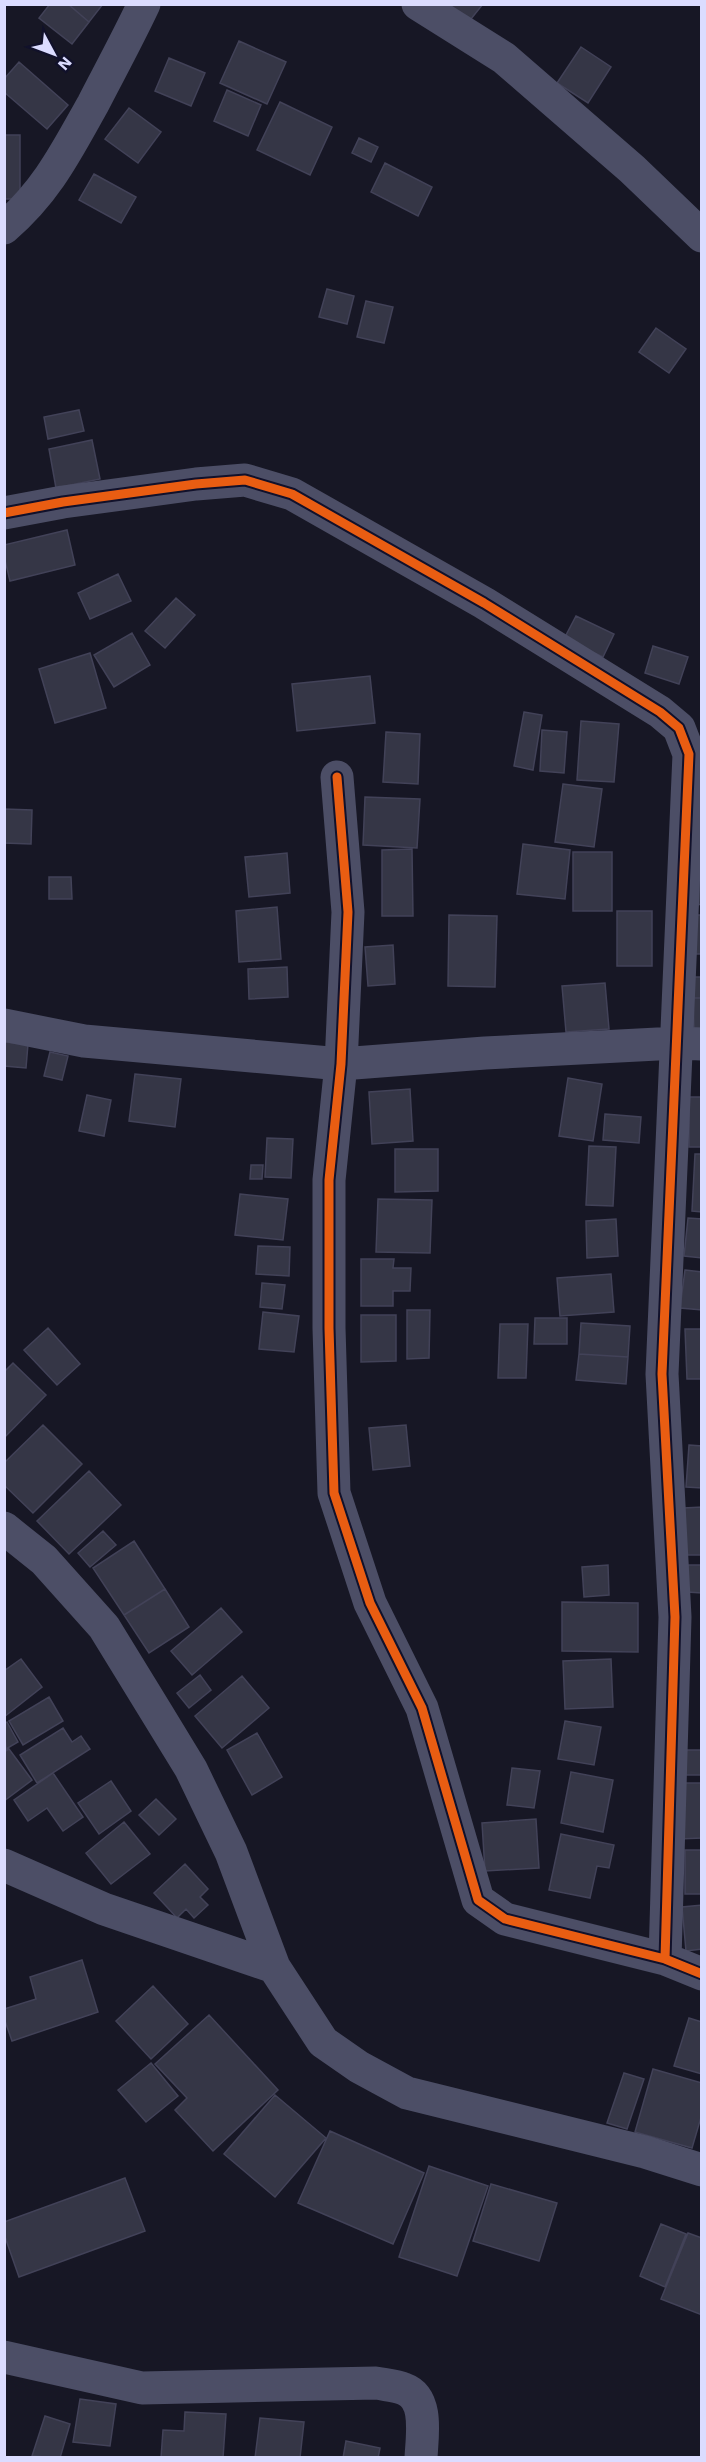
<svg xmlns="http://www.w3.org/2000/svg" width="706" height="2462" font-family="'Work Sans',sans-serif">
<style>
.building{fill:#353646;stroke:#424258;stroke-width:1.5}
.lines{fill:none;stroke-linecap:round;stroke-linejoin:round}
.minor{stroke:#4c4e66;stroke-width:33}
.cycleway-casing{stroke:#11112b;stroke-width:13}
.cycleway{stroke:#e95d12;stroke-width:9}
</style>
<rect width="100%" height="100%" fill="#171725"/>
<path class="building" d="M50,4H68L89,22L72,44L39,18Z
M68,4H103L89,22Z
M443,4H483L467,24Z
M239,41L286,62L267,104L220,83Z
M581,47L611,67L588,103L557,83Z
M169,58L205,73L191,106L155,91Z
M19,62L68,105L47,129L4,92V79Z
M227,90L261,105L248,136L214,121Z
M280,102L332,127L310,175L257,150Z
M129,108L161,132L138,163L105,139Z
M4,135H20V199H4Z
M359,138L378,147L371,162L352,153Z
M385,163L432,187L418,216L371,192Z
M94,174L136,197L121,223L79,200Z
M327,289L354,296L347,324L319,317Z
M366,301L393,307L384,343L357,337Z
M656,328L686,349L669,373L639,352Z
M79,410L84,431L48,439L44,417Z
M92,440L100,479L56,488L49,449Z
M67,530L75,565L10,581L4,556V545Z
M118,574L131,601L90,619L78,593Z
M176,598L195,615L165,648L145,631Z
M576,616L614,634L603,657L564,639Z
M132,633L150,665L114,687L94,655Z
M653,646L688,657L679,684L645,673Z
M90,653L106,708L55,723L39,669Z
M370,676L375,723L297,731L292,684Z
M524,712L542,715L533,770L514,766Z
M581,721L619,724L614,782L577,780Z
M542,730L567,732L564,773L540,771Z
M386,732L420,734L418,784L383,782Z
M563,784L602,789L594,847L555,842Z
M365,797L420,799L417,848L363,845Z
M4,809L32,810L31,844L4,843Z
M523,844L570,850L565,899L517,894Z
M412,849L413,916H382V850Z
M573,852H612V911H573Z
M287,853L290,893L249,897L245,857Z
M702,867V904L697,905L694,868Z
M49,877H71L72,899H49Z
M277,907L281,959L239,962L236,911Z
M617,911H652V966H617Z
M449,915L497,916L495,987L448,986Z
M692,915H702V954H694Z
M393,945L395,984L368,986L365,947Z
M287,967L288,997L249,999L248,969Z
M693,977H702V998H693Z
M605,983L609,1029L566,1032L562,986Z
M693,998H702V1031H694Z
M4,1042L28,1044L26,1068L4,1066Z
M50,1052L68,1056L62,1080L44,1076Z
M135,1074L181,1079L175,1127L129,1121Z
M568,1078L602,1084L593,1141L559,1136Z
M410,1089L413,1141L372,1144L369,1092Z
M87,1095L111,1100L104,1136L79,1131Z
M689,1097H702V1147H689Z
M605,1114L641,1117L639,1143L603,1140Z
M267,1138L293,1139L291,1178L265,1177Z
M589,1146L616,1147L613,1206L586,1205Z
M395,1149H438V1191L395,1192Z
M695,1154H702V1212L692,1211Z
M251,1165H263L262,1179H250Z
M240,1194L288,1199L283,1240L235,1235Z
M378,1199L432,1200L430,1253L376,1252Z
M688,1218L702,1219V1258L684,1256Z
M616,1219L618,1256L587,1258L586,1221Z
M258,1246L290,1247L289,1276L256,1274Z
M361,1259H394L393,1268H411L410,1291H393V1306H361Z
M685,1270L702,1272V1310L680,1308Z
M611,1274L614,1312L560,1316L557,1278Z
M262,1283L285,1285L282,1309L260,1307Z
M407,1310H430L429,1358L407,1359Z
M263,1312L299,1316L294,1352L259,1349Z
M361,1315H396V1361L361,1362Z
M535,1318H567V1344H534Z
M581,1323L630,1326L628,1357L579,1354Z
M500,1324H528L526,1378H498Z
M48,1328L80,1364L57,1385L24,1350Z
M685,1329H702V1379H687Z
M579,1354L628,1357L626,1384L576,1380Z
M13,1363L46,1395L4,1438V1372Z
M43,1425L82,1464L33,1513L4,1485V1463Z
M406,1425L410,1466L373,1470L369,1428Z
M689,1445L702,1446V1488L686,1487Z
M89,1471L121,1505L69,1554L37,1521Z
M702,1507V1555H685L684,1508Z
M103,1531L116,1545L90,1567L78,1553Z
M134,1541L165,1589L124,1615L93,1568Z
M608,1565L609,1595L584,1597L582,1567Z
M688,1565H702V1593L687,1592Z
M165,1589L189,1627L149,1653L124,1615Z
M562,1602L638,1603V1652L562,1651Z
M221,1608L242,1632L192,1675L171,1651Z
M21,1659L42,1687L4,1717V1671Z
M611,1659L613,1707L565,1709L563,1661Z
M200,1675L211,1690L189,1708L177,1693Z
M242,1676L269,1708L222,1748L195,1716Z
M49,1697L63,1721L23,1745L9,1721Z
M565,1721L601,1727L594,1765L558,1759Z
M7,1722L18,1742L6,1749L4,1724Z
M63,1728L72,1742L81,1736L90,1749L37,1783L20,1755Z
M257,1733L282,1777L252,1795L227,1750Z
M9,1749L32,1780L4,1801V1752Z
M680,1750H702V1775H680Z
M512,1768L540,1771L534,1808L507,1805Z
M571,1772L613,1780L603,1832L561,1823Z
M53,1773L83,1817L63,1831L47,1808L28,1821L14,1800Z
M111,1781L131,1811L99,1834L78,1803Z
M678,1783H702V1838L678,1839Z
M156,1799L176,1819L159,1835L139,1815Z
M536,1819L539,1868L485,1871L482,1823Z
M124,1822L150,1854L111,1884L86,1853Z
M561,1834L614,1845L609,1868L597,1866L590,1898L549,1890Z
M685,1850H702V1894H685Z
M185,1864L208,1889L200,1897L208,1905L194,1918L186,1909L177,1918L154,1893Z
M702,1905V1949L686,1951L682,1907Z
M82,1960L98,2012L12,2041L4,2018V2009L36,1999L30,1977Z
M153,1986L188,2024L151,2059L116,2021Z
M209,2015L278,2090L213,2151L175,2110L187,2098L155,2064Z
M689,2018L702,2022V2074L674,2066Z
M151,2063L178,2096L146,2122L118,2090Z
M653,2069L702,2083V2114L692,2148L635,2132Z
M624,2073L644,2079L627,2129L607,2123Z
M275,2095L326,2138L275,2197L224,2154Z
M330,2131L424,2173L393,2244L298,2203Z
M429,2166L488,2186L457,2276L399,2257Z
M125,2178L145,2231L19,2277L4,2234V2222Z
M491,2184L557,2203L539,2261L473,2241Z
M661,2224L686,2234L665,2287L640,2276Z
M688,2233L702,2238V2315L661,2299Z
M80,2399L116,2404L110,2446L73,2442Z
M185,2412L226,2414L223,2458H161L163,2430L184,2431Z
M45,2416L70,2424L60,2458L32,2456Z
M260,2418L304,2422L300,2458H255Z
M346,2441L380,2448L378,2458H343Z"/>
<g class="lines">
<path class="minor" d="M418,4L504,58L632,169L702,236
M4,228C47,191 66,152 93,104C110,71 128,38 144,4
M4,513L63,502L196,484L245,480L292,494L484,603L660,712L679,728L689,754L662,1374L675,1617L665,1959
M337,777L348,912L341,1064L329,1180V1328L334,1493L370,1603L422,1708L478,1900L505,1919L665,1959L702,1974
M4,1025L84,1041L341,1064L485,1053L677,1043L702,1044
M4,1528L44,1560L104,1627L158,1715L191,1769L231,1852L274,1967L323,2042L359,2067L407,2093L645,2152L702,2170
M4,1865L104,1909L274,1967
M4,2357L142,2388L376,2383C385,2385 395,2385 404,2389C429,2398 422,2436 421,2458"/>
<g class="cycleway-casing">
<path id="cycleway" d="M4,513L63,502L196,484L245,480L292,494L484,603L660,712L679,728L689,754L662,1374L675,1617L665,1959
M337,777L348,912L341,1064L329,1180V1328L334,1493L370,1603L422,1708L478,1900L505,1919L665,1959L702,1974"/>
</g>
<use href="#cycleway" class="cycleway"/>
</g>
<rect width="706" height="2462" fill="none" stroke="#dbdcff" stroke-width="12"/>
<g transform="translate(54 54) rotate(131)" stroke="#11112b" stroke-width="4.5" paint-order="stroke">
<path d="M0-4.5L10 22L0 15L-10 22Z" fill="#dbdcff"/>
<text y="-9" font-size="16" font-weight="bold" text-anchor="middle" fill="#dbdcff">N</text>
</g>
</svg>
